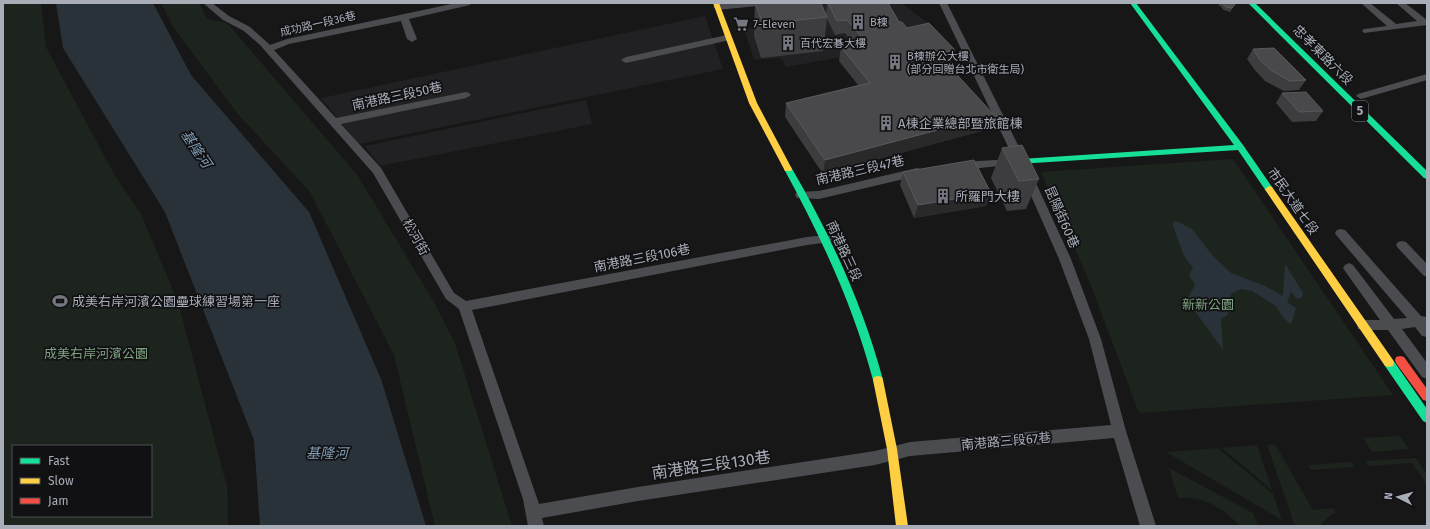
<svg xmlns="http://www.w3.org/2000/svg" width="1430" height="529" font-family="'Fira Sans','Noto Sans TC',sans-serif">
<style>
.built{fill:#212123}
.green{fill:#1d241e;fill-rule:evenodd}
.water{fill:#2a3239}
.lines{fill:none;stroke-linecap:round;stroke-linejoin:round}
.street{fill:#4b4c50;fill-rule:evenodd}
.fast{fill:#16e098;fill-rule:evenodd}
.slow{fill:#ffcf43;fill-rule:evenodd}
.jam{fill:#f24e42;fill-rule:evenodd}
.wall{fill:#3d3d3f}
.shaded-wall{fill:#29292a}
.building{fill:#49494c;stroke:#58595d}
.labels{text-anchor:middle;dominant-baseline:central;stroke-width:3.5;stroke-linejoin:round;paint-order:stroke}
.far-poi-label{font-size:11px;fill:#a8adb8;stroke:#111113;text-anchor:start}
.far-street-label{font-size:11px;fill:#a8adb8;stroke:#111113}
.shield{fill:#111113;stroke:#7b7e86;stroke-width:1}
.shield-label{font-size:12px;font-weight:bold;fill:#a8adb8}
.street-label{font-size:13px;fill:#a8adb8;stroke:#111113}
.poi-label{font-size:13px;fill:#a8adb8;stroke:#111113;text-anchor:start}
.park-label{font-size:13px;fill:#7fa381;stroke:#111113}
.water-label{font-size:14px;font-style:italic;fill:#7f9bb3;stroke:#111113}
.near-street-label{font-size:16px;fill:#a8adb8;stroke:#111113}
</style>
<rect width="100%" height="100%" fill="#171717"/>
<path class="built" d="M805,3H901L928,23L854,55L786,67L781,58L754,60L744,29L811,17Z
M705,16L723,69L359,144L321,98Z
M586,100L592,124L380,166L365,146Z"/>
<path class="green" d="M3,3H41L46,47L115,176L141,214L178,302L227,487L228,526H3ZM13,446H151V516H13Z
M161,3H199L207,19L227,23L358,176L435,304L455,343L512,526H435L394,355L310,192L237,113L174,28Z
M1233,159L1393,395L1139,413L1090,283L1041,172Z
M1400,436L1409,449L1372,452L1363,438Z
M1275,444L1313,510L1333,508L1336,513L1332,514L1319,526H1295L1267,445Z
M1257,445L1272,490L1222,448Z
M1218,448L1273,494L1282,520L1166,452Z
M1416,458L1427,475V485L1412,463L1368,466L1365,461Z
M1352,462L1355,467L1311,470L1308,465Z
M1169,468L1253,513L1259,526H1240C1223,508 1204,496 1178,498Z"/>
<path class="water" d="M56,3H153L191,75L309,212L381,379L426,526H260L254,440L165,212L63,48Z
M1176,221L1192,229L1213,256L1231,273L1265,286L1283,296L1285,264L1303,293L1302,297L1297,299L1291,292L1287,302L1296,308L1291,325L1282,316L1276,306L1252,291L1241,289L1231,294L1228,315L1221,319L1223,350L1187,300L1195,285L1189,275L1193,268L1184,256L1172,223Z"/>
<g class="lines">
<path class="street" d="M203,3H212L229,16L250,27L270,45L287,39L456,3H471L470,5L409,19L417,39L412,42L407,39L401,21L289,44L274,50L336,118L466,92L469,93L471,95L466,98L341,124L381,168L454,293L466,301L807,237L826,235L830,236L832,239L830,242L807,245L472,310L539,504L638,487L875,451L910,442L1111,425L1089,339L1059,259L1017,164L961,170L957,169L956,166L957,163L961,162L1014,159L939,3H947L1023,155L1071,259L1101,339L1126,431L1156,526H1140L1114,438L910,456L875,465L638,501L542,518L544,526H528L523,499L459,309L446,299L373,173L260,45L244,31L223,20Z
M731,3H761L757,6L717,10L713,7L717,4Z
M1361,3H1370L1396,24L1417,21L1396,3H1405L1427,20V25L1364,33L1362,31L1364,29L1387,26Z
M727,35L732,38L730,40L626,63L621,60L626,57Z
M1427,74V80L1361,99L1356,96L1358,94Z
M917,168L921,169L922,172L921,175L819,199L797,198L795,195L797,192L819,191Z
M1341,229L1345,230L1421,316L1427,317V337L1422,336L1415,327L1402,329L1427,363V379L1422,377L1388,330H1363L1358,329L1357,325L1358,321L1363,320H1380L1345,271L1343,268L1345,265L1349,263L1353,265L1394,319L1407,318L1337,236L1335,233L1337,230Z
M1402,241L1406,242L1427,264V277L1423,275L1398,248L1396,245L1398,242Z"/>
<path class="fast" d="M1130,3H1136L1243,145L1272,187L1273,189L1272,191H1266L1238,150L1018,164L1017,162L1018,160L1021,159L1234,145Z
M1248,3H1255L1427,171V179L1424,178Z
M788,166L791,167C830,234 863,305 883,380L882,383L878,384L874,383L873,380C853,305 821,237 784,169Z
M1389,359L1393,360L1427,409V423L1423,421L1385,366L1384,363L1385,360Z"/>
<path class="slow" d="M713,3H719L757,103L792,169L791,171H785L749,103Z
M1269,186L1272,187L1393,360L1394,363L1393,366L1389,367L1385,366L1266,191L1265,189Z
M878,376L882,377L883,380L897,449L908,526H896L887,449L873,380L874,377Z"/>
<path class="jam" d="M1400,356L1404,357L1427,389V401L1423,400L1396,363L1395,360L1396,357Z"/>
</g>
<path class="wall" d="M755,3L826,14L827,3H888L899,22L907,28L955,50L951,64L948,65L994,115L989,129L823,174L785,117L786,103L858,85L839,61L841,47L854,44L845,33L835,35L827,19L823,51L761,58L754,36Z
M1217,3H1236L1230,12L1224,10Z
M1253,49L1306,80L1299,90L1284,91L1265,81L1254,69L1247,59Z
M1282,93L1323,111L1316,121L1292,122L1276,103Z
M1002,148L1039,179L1026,209L1007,211L991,178Z
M903,172L991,193L986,206L914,218L900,185Z"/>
<path class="shaded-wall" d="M955,50L951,64L934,68L938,54Z
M994,115L989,129L823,174L825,160Z
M991,193L986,206L914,218L918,205Z"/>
<path class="building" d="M755,3H821L827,17L763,24Z
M828,3H888L899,22H902L907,28L929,23L955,50L938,54L994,115L825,160L786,103L870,83L841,47L865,41L847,20L837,21Z
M1222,3H1236L1232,8L1226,7Z
M1274,48L1306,80L1290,81L1272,71L1260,60L1253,49Z
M1306,92L1323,111L1299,112L1282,93Z
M1022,145L1039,179L1019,181L1002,148Z
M974,160L991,193L918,205L903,172Z"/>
<defs>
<g id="building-bare" transform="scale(1.2)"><path d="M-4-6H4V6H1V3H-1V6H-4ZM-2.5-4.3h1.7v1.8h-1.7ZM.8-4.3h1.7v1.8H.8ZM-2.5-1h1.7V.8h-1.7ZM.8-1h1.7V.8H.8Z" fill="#757880" stroke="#111113" stroke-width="2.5" paint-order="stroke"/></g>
<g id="supermarket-bare" transform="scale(1.2)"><path d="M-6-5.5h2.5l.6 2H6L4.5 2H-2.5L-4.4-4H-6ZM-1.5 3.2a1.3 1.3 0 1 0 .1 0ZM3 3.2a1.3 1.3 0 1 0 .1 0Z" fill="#757880" stroke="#111113" stroke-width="2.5" paint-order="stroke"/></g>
<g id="stadium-bare" transform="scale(1.2)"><path d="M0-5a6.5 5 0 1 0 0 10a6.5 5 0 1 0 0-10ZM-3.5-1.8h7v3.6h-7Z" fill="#757880" stroke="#111113" stroke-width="2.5" paint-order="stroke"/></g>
</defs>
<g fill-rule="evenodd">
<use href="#building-bare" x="858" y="22"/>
<use href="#supermarket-bare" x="741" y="24"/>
<use href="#building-bare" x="788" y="43"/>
<use href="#building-bare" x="895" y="62"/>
<use href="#building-bare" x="886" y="123"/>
<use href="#building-bare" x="943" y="196"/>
<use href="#stadium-bare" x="60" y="301"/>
</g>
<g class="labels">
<g class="far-poi-label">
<text x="870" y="22">B棟</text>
<text x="753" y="24">7-Eleven</text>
<text x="800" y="43">百代宏碁大樓</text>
<text x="907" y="56">B棟辦公大樓<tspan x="907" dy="13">(部分回贈台北市衛生局)</tspan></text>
</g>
<g class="far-street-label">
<text transform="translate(318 24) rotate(-13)">成功路一段36巷</text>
</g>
<rect class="shield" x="1352" y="101" width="16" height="20" rx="3"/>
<g class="shield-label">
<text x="1360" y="111">5</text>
</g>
<g class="street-label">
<text transform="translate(1323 55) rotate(45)">忠孝東路六段</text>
<text transform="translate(397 96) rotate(-12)">南港路三段50巷</text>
<text transform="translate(860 170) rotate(-13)">南港路三段47巷</text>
<text transform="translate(1293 201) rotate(55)">市民大道七段</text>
<text transform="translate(1062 217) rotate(66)">昆陽街60巷</text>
<text transform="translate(416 237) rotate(60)">松河街</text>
<text transform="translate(844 251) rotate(65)">南港路三段</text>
<text transform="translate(642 258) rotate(-11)">南港路三段106巷</text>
<text transform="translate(1006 441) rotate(-5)">南港路三段67巷</text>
</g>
<g class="poi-label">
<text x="898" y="123">A棟企業總部暨旅館棟</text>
<text x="955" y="196">所羅門大樓</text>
<text x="72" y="301">成美右岸河濱公園壘球練習場第一座</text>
</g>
<g class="park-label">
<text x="1208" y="304">新新公園</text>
<text x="96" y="353">成美右岸河濱公園</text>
</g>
<g class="water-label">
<text transform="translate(196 149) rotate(56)">基隆河</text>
<text x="327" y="453">基隆河</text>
</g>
<g class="near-street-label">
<text transform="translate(711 465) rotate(-8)">南港路三段130巷</text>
</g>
</g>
<rect width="1430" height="529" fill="none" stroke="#a8adb8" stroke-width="8"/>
<rect x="12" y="445" width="140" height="72" fill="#111113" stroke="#4d4f55"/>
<rect x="20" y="458" width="20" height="6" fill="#16e098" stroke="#4d4f55"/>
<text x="48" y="465" font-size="12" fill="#a8adb8">Fast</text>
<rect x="20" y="478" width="20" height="6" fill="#ffcf43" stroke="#4d4f55"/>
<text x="48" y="485" font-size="12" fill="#a8adb8">Slow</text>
<rect x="20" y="498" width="20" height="6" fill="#f24e42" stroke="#4d4f55"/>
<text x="48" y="505" font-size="12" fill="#a8adb8">Jam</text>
<g transform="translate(1398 497) rotate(276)" stroke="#111113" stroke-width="3" paint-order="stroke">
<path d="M0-3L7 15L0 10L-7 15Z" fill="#a8adb8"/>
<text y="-6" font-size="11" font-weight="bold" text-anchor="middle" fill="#a8adb8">N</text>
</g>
</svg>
